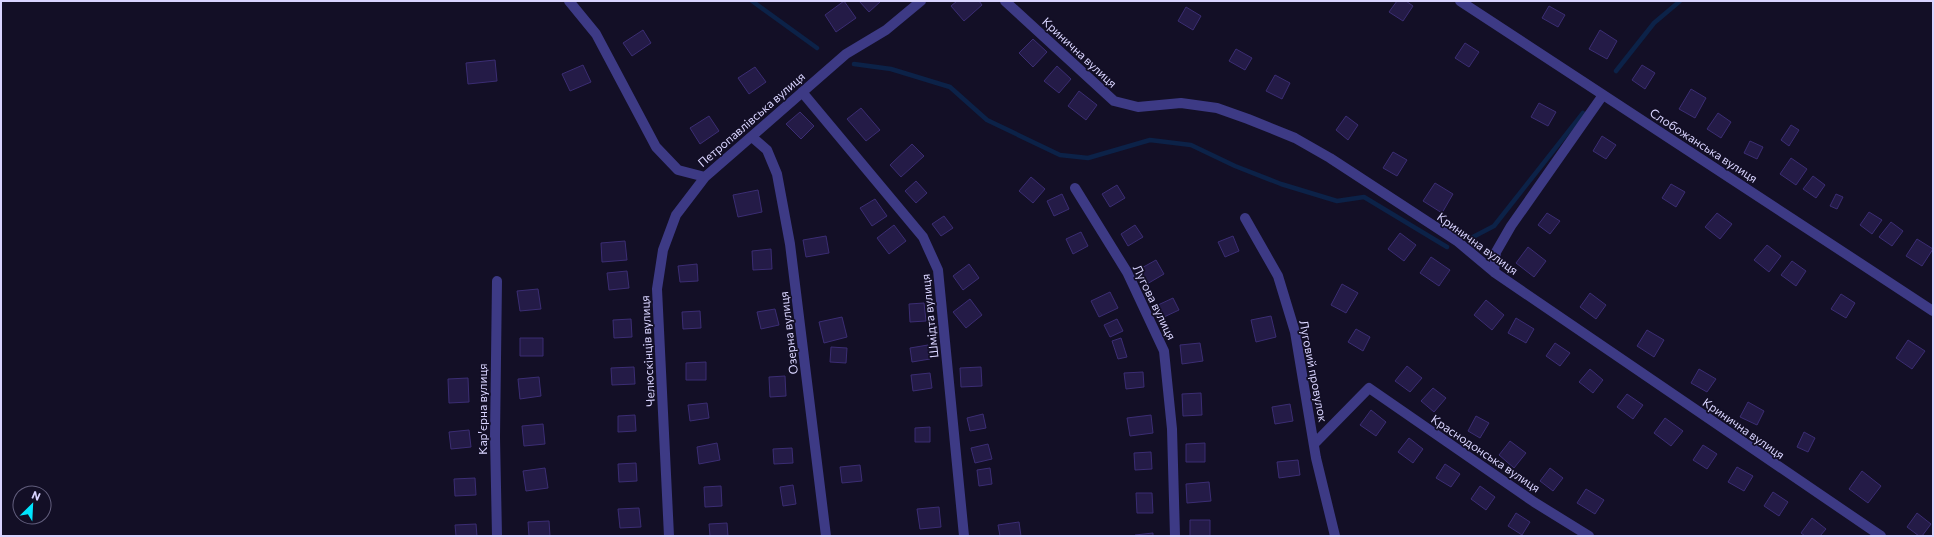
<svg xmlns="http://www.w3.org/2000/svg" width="1934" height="537" font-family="Commissioner,sans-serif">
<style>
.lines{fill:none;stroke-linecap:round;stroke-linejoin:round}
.stream{stroke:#0c2248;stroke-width:4.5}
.building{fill:#241b47;stroke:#3b2d73}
.minor{stroke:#3d3a85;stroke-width:10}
.labels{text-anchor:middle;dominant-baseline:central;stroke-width:3.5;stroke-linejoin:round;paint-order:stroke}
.street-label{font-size:12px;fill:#d9d4ff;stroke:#130f26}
</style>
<rect width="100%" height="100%" fill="#130f26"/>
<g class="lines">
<path class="stream" d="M752,1L817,48
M854,64L891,69L950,87L987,120L1060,155L1088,158L1150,140L1191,145L1235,166L1281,184L1337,201L1364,197L1447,247
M1616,71L1654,23L1680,1
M1471,238L1494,226L1583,113"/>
</g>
<path class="building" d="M844,1L856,18L836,32L825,15Z
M859,1H881L869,12Z
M957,1H979L982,5L964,21L951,6Z
M1397,1H1406L1413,6L1403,21L1389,12Z
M1549,6L1565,15L1558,27L1542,18Z
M1186,7L1201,16L1193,30L1178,21Z
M643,30L651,43L632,56L623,43Z
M1600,30L1617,41L1607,59L1589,49Z
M1033,39L1047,52L1033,67L1019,53Z
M1465,43L1479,52L1469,67L1455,58Z
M1236,49L1252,58L1245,70L1229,61Z
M495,60L497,81L468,84L466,63Z
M583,65L591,82L570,91L562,74Z
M1642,65L1655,73L1645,89L1632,80Z
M1057,66L1071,79L1059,93L1044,81Z
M755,67L766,82L749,94L738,78Z
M1275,75L1290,83L1282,99L1266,91Z
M1691,89L1706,98L1695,118L1679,109Z
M1079,91L1097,105L1086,120L1068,106Z
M1539,103L1556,112L1548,126L1531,117Z
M861,108L880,130L866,141L847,119Z
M800,112L814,126L801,139L786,124Z
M1718,113L1731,122L1721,138L1707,129Z
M709,116L719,131L700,144L690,128Z
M1346,116L1358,125L1348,140L1336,130Z
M1791,125L1799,130L1789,146L1781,140Z
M1602,136L1616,145L1606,159L1593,151Z
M1750,141L1763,147L1757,159L1744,153Z
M912,144L924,156L901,177L890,165Z
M1393,152L1407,160L1397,176L1383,168Z
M1791,158L1807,169L1796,185L1780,174Z
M1813,176L1825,185L1816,198L1803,189Z
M1031,177L1045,189L1033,203L1019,191Z
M916,181L927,193L916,203L905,191Z
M1435,183L1453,194L1442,213L1423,201Z
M1671,184L1685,192L1676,207L1662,198Z
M1117,185L1125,198L1110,207L1102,194Z
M758,190L762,212L738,217L733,195Z
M1062,194L1069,209L1054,216L1047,201Z
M1836,194L1843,197L1837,209L1830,206Z
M875,199L887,216L872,226L860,208Z
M1869,212L1882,220L1872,234L1860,225Z
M1547,213L1560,221L1550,234L1538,225Z
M1717,213L1732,224L1720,239L1705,227Z
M944,216L953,228L941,236L932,224Z
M1891,222L1903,231L1892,246L1879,237Z
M894,225L906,241L889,254L877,238Z
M1135,225L1143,237L1128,246L1121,234Z
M1081,232L1088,246L1073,254L1066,239Z
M1400,233L1416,245L1404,261L1388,249Z
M826,236L829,253L806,257L803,240Z
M1233,236L1239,251L1225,257L1218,242Z
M1917,239L1933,249L1922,266L1906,256Z
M625,241L627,260L602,262L601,243Z
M1767,245L1781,256L1769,272L1754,260Z
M1528,247L1546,261L1534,277L1516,263Z
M771,249L772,269L753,270L752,251Z
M1431,257L1450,270L1439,286L1420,273Z
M1156,260L1164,274L1147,284L1138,270Z
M1792,261L1806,271L1796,286L1781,275Z
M697,264L698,281L680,282L678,266Z
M969,264L979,278L963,290L953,276Z
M627,271L629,288L609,290L607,273Z
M1342,284L1358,293L1346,313L1331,305Z
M538,289L541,309L520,311L517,291Z
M1110,292L1118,308L1099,317L1091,301Z
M1590,293L1606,305L1596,319L1580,307Z
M1841,294L1855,303L1846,318L1831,309Z
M1173,298L1179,310L1164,317L1158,305Z
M970,299L982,315L966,328L953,312Z
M1486,300L1504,315L1492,330L1474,315Z
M924,303L926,321L910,322L909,304Z
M775,309L779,325L761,329L757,312Z
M700,311L701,328L683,329L682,312Z
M1271,316L1276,337L1256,342L1251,320Z
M842,317L847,337L824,343L819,322Z
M1516,318L1534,329L1526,343L1508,333Z
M631,319L632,337L614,338L613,320Z
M1117,319L1123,331L1110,337L1104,325Z
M1356,329L1370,337L1363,351L1348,342Z
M1647,330L1664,340L1654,357L1637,346Z
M520,338H543V356H520Z
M1121,338L1127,357L1118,359L1112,341Z
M1908,340L1925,351L1912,369L1896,358Z
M1200,343L1203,361L1182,364L1180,345Z
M1555,343L1570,353L1560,366L1546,356Z
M928,345L930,359L912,362L910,348Z
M831,347L847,348L846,363L830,362Z
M706,362V380H686V363Z
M1407,366L1422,378L1410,392L1395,381Z
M634,367L635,384L612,385L611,368Z
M981,367L982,386L961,387L960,368Z
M1590,369L1603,380L1593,393L1579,382Z
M1699,369L1716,379L1707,392L1691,383Z
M1143,372L1144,387L1126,389L1124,373Z
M930,373L932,388L913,391L911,375Z
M785,376L786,396L770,397L769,377Z
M539,377L541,396L520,399L518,379Z
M468,378L469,402L449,403L448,379Z
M1433,388L1446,398L1434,412L1421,401Z
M1201,393L1202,415L1183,416L1182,394Z
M1627,394L1643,405L1633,419L1617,407Z
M1748,402L1764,411L1757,425L1740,417Z
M707,403L709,418L690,421L688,405Z
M1290,404L1293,421L1275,424L1272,407Z
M1371,410L1386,422L1376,436L1360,425Z
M983,414L986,428L970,431L967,418Z
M635,415L636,431L618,432V416Z
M1151,415L1153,433L1130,436L1127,418Z
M1476,416L1489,423L1480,438L1468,431Z
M1665,418L1683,431L1671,446L1654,433Z
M543,424L545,444L524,446L522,426Z
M930,427V442H915V428Z
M469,430L471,447L451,449L449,432Z
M1804,432L1815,438L1808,452L1797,447Z
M1409,438L1423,449L1413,463L1398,452Z
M1510,441L1526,453L1514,468L1499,455Z
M717,443L720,460L699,464L697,447Z
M1205,443V462H1186V444Z
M988,444L992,459L975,463L971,448Z
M1703,445L1717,454L1707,469L1693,460Z
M792,448L793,463L774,464L773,449Z
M1151,452L1152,469L1135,470L1134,453Z
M1298,460L1300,475L1279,478L1277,462Z
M636,463L637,481L619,482L618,464Z
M1445,464L1460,474L1451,487L1436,478Z
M860,465L862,481L842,483L840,467Z
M1737,467L1753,476L1744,491L1728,482Z
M545,468L548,488L526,491L523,471Z
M990,468L992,484L979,486L977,470Z
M1550,468L1563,478L1553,491L1540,481Z
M1862,471L1881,486L1868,503L1849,489Z
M475,478L476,495L455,496L454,479Z
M1209,482L1211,501L1187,503L1186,484Z
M793,485L796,504L783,506L780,487Z
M721,486L722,506L705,507L704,487Z
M1480,486L1495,497L1486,510L1471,499Z
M1586,489L1604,500L1595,514L1577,503Z
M1773,492L1788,502L1779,516L1764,506Z
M1136,493H1152L1153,513H1137Z
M939,507L941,527L920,529L917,509Z
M639,508L641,527L620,528L618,509Z
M1516,513L1530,522L1522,535L1508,526Z
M1917,513L1931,524L1922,536H1919L1907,527Z
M1812,518L1826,529L1820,536H1805L1801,533Z
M1190,520H1210V536H1190Z
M549,521L550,536H529L528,522Z
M1019,522L1021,536H1000L998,525Z
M727,523L728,536H710L709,524Z
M476,524L477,536H456L455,525Z
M1153,533V536H1135V535Z"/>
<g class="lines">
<path class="minor" d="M569,1L596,34L656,147L678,170L705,177
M1005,1L1114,101L1138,107L1181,103L1217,108L1248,119L1295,138L1330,158L1457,241L1494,272L1881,536
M1460,1L1933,311
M802,92L923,237L938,270L964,536
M752,137L767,150L777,174L790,244L826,536
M1075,188L1127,272L1164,351L1172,429L1175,536
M1245,218L1278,276L1295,332L1316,458L1335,536
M1494,272L1496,252L1511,226L1603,95
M497,281L495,437L497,536
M1314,444L1369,388L1534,502L1589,536
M669,536L657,289L663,250L676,215L705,177L846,54L886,30L921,1"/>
</g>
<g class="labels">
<g class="street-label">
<text transform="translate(1080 52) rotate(43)">Кринична вулиця</text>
<text transform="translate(751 119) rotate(-41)">Петропавлівська вулиця</text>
<text transform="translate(1704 145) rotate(33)">Слобожанська вулиця</text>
<text transform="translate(1478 243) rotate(36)">Кринична вулиця</text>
<text transform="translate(1155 302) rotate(64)">Лугова вулиця</text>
<text transform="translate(929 316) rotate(-96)">Шмідта вулиця</text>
<text transform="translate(788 333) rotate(-97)">Озерна вулиця</text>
<text transform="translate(647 351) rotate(-93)">Челюскінців вулиця</text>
<text transform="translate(1314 371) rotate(79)">Луговий провулок</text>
<text transform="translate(482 409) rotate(-90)">Кар'єрна вулиця</text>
<text transform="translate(1744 428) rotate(35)">Кринична вулиця</text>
<text transform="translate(1486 453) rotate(34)">Краснодонська вулиця</text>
</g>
</g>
<rect width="1934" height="537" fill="none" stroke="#d9d4ff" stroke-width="4"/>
<g transform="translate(32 505) rotate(24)"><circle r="19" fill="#130f26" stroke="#625e7d"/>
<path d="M0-3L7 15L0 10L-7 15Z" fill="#00e5ff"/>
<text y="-6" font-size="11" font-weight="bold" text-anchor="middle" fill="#d9d4ff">N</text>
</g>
</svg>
